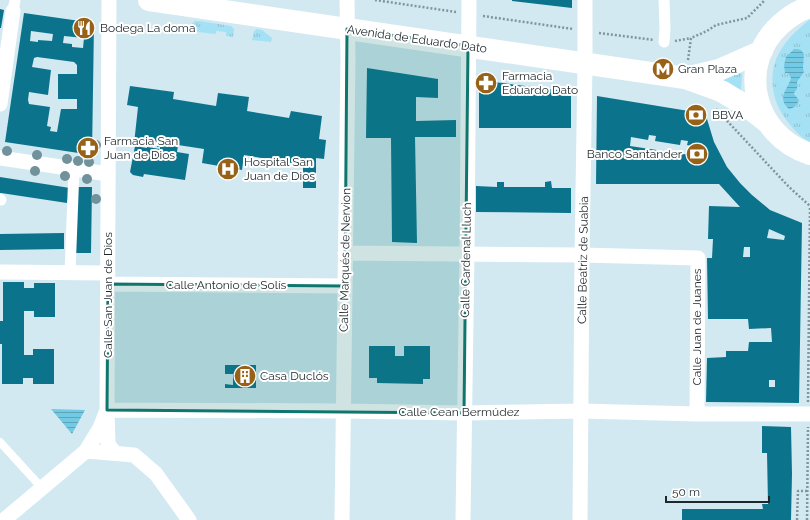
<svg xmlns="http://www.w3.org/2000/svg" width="810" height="520" font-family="Raleway,sans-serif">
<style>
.grass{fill:url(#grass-tufts)}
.water{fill:url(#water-rules)}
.building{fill:#0b748c;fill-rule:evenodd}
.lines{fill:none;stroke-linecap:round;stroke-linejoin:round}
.path{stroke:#83949a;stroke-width:2.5;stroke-dasharray:2 2;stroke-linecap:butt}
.service{stroke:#fff;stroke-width:8}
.pedestrian{stroke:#fff;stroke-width:11}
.minor{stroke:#fff;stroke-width:15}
.primary{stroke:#fff;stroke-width:22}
.tree{fill:#71919b}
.marked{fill:#0f766e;fill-opacity:0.2;stroke:#0f766e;stroke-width:3;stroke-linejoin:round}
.labels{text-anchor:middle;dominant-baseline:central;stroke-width:4;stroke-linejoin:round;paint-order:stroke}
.poi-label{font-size:12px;fill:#1e272a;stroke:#fff;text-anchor:start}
.street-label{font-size:12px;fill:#1e272a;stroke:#fff}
</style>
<defs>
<pattern id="grass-tufts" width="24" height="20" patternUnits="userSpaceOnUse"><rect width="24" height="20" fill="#a5e1f4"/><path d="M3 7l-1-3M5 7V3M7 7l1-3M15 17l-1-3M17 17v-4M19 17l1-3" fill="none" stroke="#8ec1d1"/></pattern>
<pattern id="water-rules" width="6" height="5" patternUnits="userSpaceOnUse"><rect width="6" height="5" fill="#73cae4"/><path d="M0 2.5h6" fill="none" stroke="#5ea4b9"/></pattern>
</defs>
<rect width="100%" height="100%" fill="#d2e9f1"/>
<path class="grass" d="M809,20H810V142C801,138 793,129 787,121C781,113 776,104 774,94C767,61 784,40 809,20Z
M195,21H200L231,26L234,29L233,37L226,36V32L216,31V34L188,31L189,26Z
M257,29L262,30L272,38L271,42L252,40L254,31Z
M740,73L742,74L741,90V91L713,80Z"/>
<path class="water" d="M794,49H797L801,50L804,54L803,68L804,72L799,79L797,82V89L794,93V94L799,100C798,104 793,109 789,109C776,98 788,89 791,78L788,73H785L784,65C785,62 785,60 786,57C788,54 792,52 794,49Z
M51,409L85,410L72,434Z"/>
<path class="building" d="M512,0H572V8L512,1Z
M0,9L4,10L1,28H0Z
M24,13L94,23L92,155L5,142ZM31,31L53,34L52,41L38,40V42L30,41ZM64,36L84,38L83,48L72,47V44L63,43ZM37,57L74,62L77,65V74H58V99H77V109H61L57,132L50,131L51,127L47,126L50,107L29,104L28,100L29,92L48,95L51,70L32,67L34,58Z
M367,68L438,79V98L416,97V121L456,120V137H415L417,243L392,242L391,138H366Z
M479,80L571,92V128H479Z
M130,86L174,92L173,99L216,106L218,93L249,97L247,111L289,118L291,111L322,116L319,139L326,140L324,159L316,158V188H303V165L244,155L242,170L202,163L204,149L178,145L177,152L189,154L185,180L144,174L143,177L133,175L130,172L135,146L147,148V147L160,149V147H157L158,142L154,141L153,147L134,144L138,107L127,105Z
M597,96L707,114V119L714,142L727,167L740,183L752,195L770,210L802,223L799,403L706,402L707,358L726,357V351H748L749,342H772L771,328L749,329L748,319H708L707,258H712L713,239H708L709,206L740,207L719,184H596ZM649,135L656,136L655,141L680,145L681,140L688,141L687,145L691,146L690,155L630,146L631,137L648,140ZM769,229L785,236L784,240L767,238ZM744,247H750V257H743ZM769,380H775V387H769Z
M0,177L70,188L67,203L1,193H0Z
M551,181L552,188H571V213L476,212V186L497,187V182H504V187H545V182Z
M76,187H92L91,253H76Z
M64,233V249L0,250V234Z
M3,282H24V288H34V283H55V317H34V311H24V355H33V349H54V384H33V378H23V384H2V344H0V321H3Z
M369,346H395V356H404V346H430V379H423V384L377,383V378H369Z
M225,365H256V388H225V384L233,385V374H225Z
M762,426L791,427L792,474L791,520H682V509H763L762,504H768L767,453H762Z"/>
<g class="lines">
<path class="path" d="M375,0L456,12
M483,16L573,29
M599,33L654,40
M675,41L691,38
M688,60L691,38L707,31L716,25L747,18L765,0
M716,109L789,187L810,206
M808,402L810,207
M797,520L798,491H807
M807,520L808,427"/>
<path class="service" d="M0,442L42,488"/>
<path class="pedestrian" d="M664,0L665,29L664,42
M13,11L15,0
M0,199L1,200
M70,273L74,169"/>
<path class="minor" d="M0,104L13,11
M0,158L108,174
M345,253L582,255L698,258L697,414
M0,272L108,273
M108,284L345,286
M86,451L134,455L156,474L189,520
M115,453L108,444L107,410L343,411L464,413L581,411L697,414H810
M4,520L86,451L100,428L107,410L109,0
M342,520L348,57L347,0
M463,520L467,255L469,0
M580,520L582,255L585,64V0"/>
<path class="primary" d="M149,0L685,78L721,91L748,107L767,122
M810,7C799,10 789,17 781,24C736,64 753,136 810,154
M685,78L719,70L762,51"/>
</g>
<g class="tree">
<circle cx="96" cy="145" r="5"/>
<circle cx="7" cy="151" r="5"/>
<circle cx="37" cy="155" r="5"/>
<circle cx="67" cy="159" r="5"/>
<circle cx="78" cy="161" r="5"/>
<circle cx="89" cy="162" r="5"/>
<circle cx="35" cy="171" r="5"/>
<circle cx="65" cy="176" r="5"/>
<circle cx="87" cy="179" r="5"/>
<circle cx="96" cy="199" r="5"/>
</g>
<path class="marked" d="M347,29L468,46L464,413L107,410L108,284L345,286Z"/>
<defs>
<g id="restaurant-disc" transform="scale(1.15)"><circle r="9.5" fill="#976218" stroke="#fff"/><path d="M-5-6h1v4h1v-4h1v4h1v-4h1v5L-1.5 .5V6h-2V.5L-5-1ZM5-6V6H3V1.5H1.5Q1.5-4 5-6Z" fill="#fff"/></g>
<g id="metro-disc" transform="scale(1.15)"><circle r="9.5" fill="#976218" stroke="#fff"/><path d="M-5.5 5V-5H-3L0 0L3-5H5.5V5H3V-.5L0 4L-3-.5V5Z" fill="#fff"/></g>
<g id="pharmacy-disc" transform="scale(1.15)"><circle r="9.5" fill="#976218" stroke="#fff"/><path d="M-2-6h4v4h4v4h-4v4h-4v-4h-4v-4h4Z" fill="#fff"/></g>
<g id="bank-disc" transform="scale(1.15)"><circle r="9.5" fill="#976218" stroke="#fff"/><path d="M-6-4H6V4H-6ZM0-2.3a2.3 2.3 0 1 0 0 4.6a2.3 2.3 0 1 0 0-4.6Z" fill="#fff"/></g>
<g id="hospital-disc" transform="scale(1.15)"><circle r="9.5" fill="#976218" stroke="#fff"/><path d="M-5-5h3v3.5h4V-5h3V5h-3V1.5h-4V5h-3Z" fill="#fff"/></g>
<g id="building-disc" transform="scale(1.15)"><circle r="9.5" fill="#976218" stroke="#fff"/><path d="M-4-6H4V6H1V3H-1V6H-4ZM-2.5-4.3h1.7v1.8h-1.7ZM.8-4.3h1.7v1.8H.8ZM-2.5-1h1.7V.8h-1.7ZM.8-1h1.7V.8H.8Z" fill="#fff"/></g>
</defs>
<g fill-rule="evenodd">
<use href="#restaurant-disc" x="84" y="28"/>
<use href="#metro-disc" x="663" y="69"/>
<use href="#pharmacy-disc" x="486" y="83"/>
<use href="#bank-disc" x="696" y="115"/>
<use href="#pharmacy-disc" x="88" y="148"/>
<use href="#bank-disc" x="697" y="154"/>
<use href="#hospital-disc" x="228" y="169"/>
<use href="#building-disc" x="245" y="376"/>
</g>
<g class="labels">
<g class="poi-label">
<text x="100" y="28">Bodega La doma</text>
<text x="678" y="69">Gran Plaza</text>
<text x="502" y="76">Farmacia<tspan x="502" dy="14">Eduardo Dato</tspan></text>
<text x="712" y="115">BBVA</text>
<text x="104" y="141">Farmacia San<tspan x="104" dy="14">Juan de Dios</tspan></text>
<text x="682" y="154" text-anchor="end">Banco Santander</text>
<text x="244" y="162">Hospital San<tspan x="244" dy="14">Juan de Dios</tspan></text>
<text x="260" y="376">Casa Duclós</text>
</g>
<g class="street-label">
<text transform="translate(417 39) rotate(8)">Avenida de Eduardo Dato</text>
<text transform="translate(345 260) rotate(-89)">Calle Marqués de Nervion</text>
<text transform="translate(466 260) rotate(-89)">Calle Cardenal Lluch</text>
<text transform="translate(583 260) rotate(-89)">Calle Beatriz de Suabia</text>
<text x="226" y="285">Calle Antonio de Solís</text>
<text transform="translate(108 295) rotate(-90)">Calle San Juan de Dios</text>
<text transform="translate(697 327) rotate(-90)">Calle Juan de Juanes</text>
<text x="459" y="412">Calle Cean Bermúdez</text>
</g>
</g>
<path d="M666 496v6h103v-6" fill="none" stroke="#1e272a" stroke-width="2"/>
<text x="672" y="496" font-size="12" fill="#1e272a" stroke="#ffffff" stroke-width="3" paint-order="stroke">50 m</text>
</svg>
